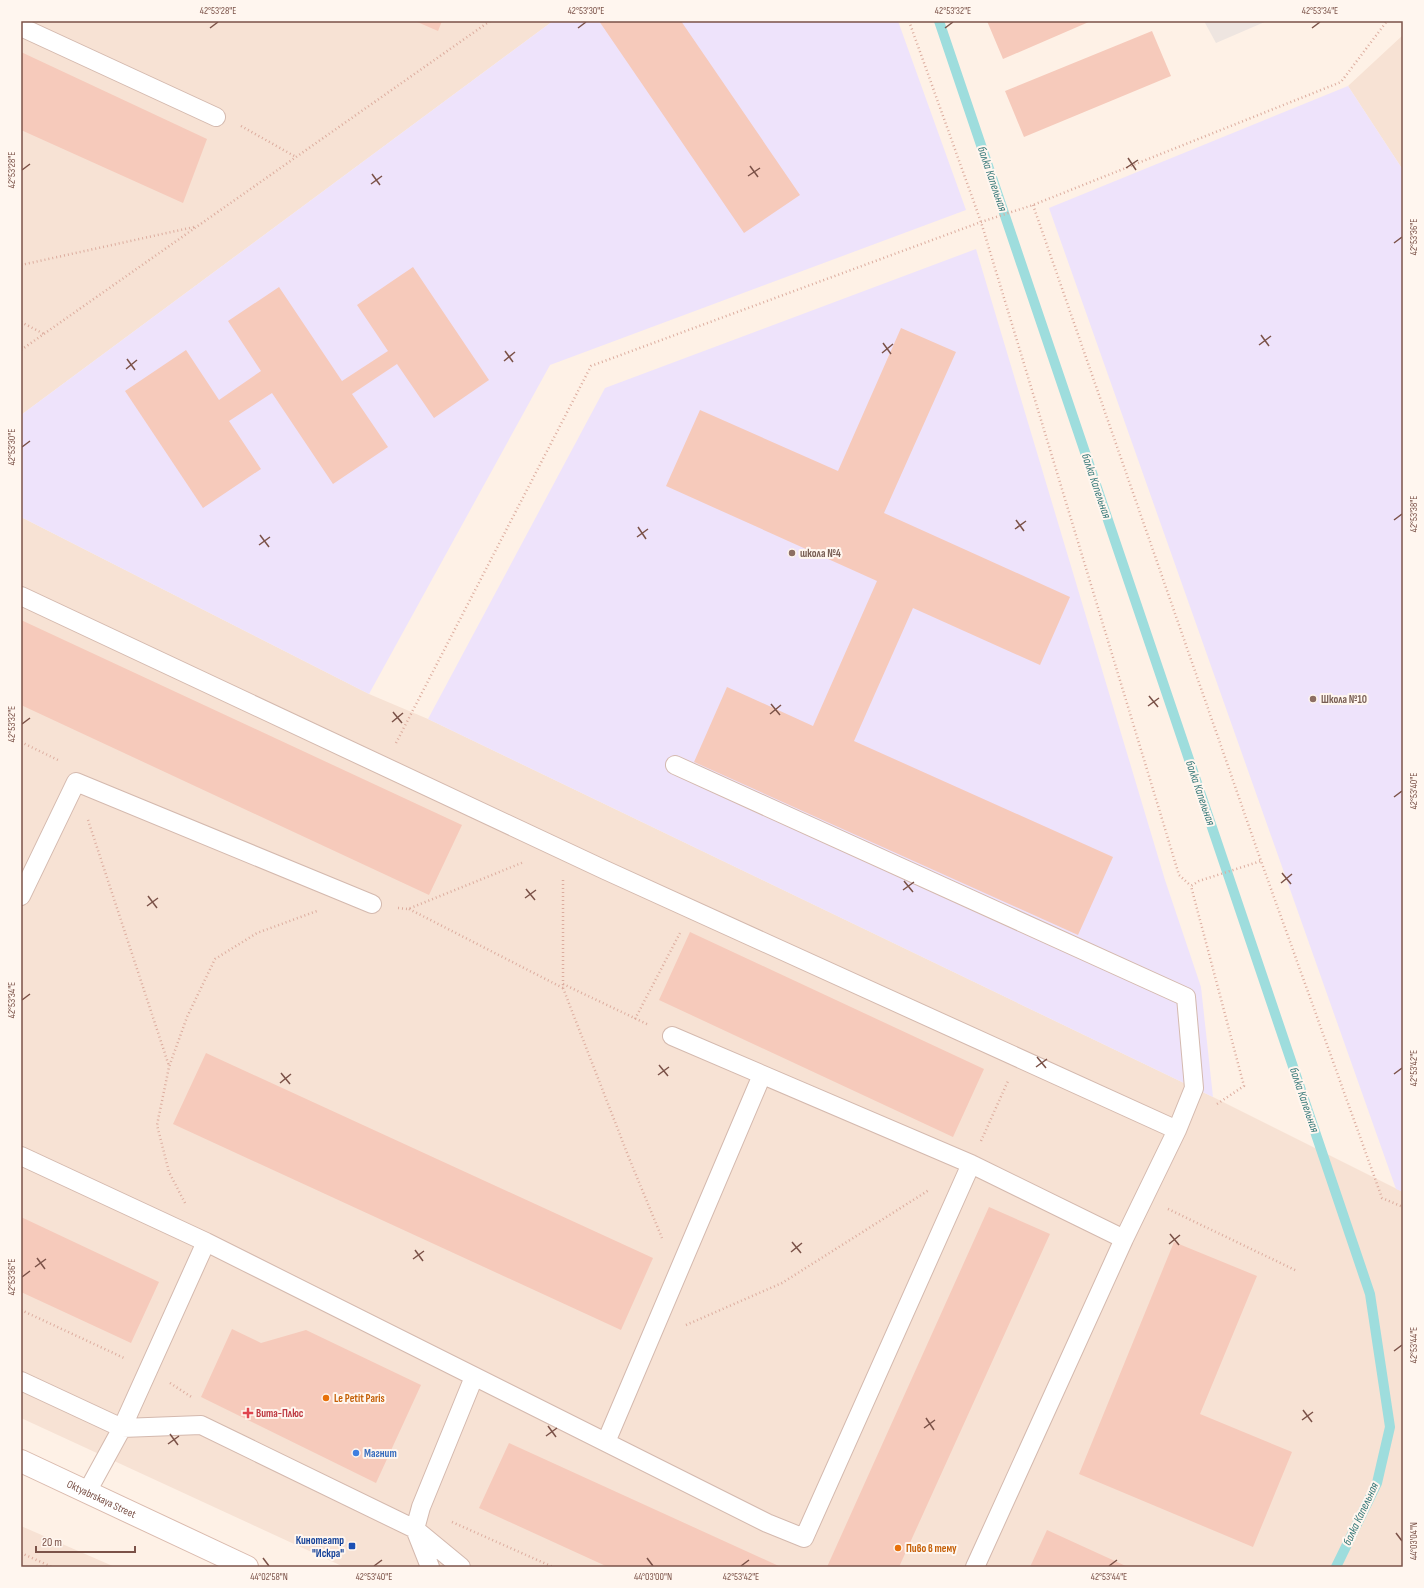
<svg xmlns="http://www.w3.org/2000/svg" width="1424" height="1588" font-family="'Sofia Sans Condensed',sans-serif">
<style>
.residential{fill:#f7e2d4}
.industrial{fill:#eee5e0}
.education{fill:#eee3fb}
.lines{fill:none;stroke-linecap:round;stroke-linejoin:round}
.stream{stroke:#9edddd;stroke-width:10}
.building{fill:#f6cabb}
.lane-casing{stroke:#d4b9ae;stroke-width:20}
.secondary-casing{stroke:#dabaad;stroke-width:24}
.path{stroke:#dcac9e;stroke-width:2.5;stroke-dasharray:1 3;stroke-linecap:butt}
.lane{stroke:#fff;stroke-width:18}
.secondary{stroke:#fff;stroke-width:22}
.ticks{fill:none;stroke:#7b5248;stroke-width:1.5}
.education-dot{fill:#8d6e63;stroke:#fff6ef;stroke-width:1.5}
.food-dot{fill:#e8710a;stroke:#fff6ef;stroke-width:1.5}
.health-dot{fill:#e0444e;stroke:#fff6ef;stroke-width:1.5}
.shop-dot{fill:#3f7fe0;stroke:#fff6ef;stroke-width:1.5}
.transit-dot{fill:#1a4fb4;stroke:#fff6ef;stroke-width:1.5}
.labels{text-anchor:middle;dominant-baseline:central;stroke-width:4;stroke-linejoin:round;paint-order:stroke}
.education-label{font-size:11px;font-weight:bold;fill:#785e54;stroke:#fff6ef;text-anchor:start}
.food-label{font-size:11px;font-weight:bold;fill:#c56008;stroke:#fff6ef;text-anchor:start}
.health-label{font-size:11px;font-weight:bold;fill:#be3a42;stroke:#fff6ef;text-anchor:start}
.shop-label{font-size:11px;font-weight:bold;fill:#366cbe;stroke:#fff6ef;text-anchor:start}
.street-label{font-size:11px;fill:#7b5248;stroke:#fff6ef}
.transit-label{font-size:11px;font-weight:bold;fill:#164399;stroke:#fff6ef;text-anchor:end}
.water-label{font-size:12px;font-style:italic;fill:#377979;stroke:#fff6ef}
.neatline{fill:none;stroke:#7b5248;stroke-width:1.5}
.ticks-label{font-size:10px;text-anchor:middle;fill:#7b5248}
</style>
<rect width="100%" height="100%" fill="#fef1e6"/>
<path class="residential" d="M21,21H553L21,415Z
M1403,35V170L1348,86Z
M21,517L369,694L428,719L1213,1097L1403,1192V1567H344L21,1418Z
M21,1526L115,1567H21Z"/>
<path class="industrial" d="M1204,21H1267L1216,43Z"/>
<path class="education" d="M553,21H898L966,210L550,365L369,694L21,517V415Z
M1348,86L1403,170V1192L1396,1189L1049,208Z
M976,249L1165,880L1201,987L1213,1097L428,719L605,388Z"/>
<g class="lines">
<path class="stream" d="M939,21L1370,1294L1390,1427L1377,1483L1336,1567"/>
</g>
<path class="building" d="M415,21H442L438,31Z
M599,21H681L800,195L744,233Z
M987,21H1091L1003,59Z
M1152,31L1171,76L1024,137L1005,91Z
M21,52L207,139L183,203L21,130Z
M413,267L489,380L434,418L397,364L352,394L388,447L333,484L272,393L229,421L261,469L203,508L125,391L186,350L219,400L261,371L228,321L279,287L342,381L388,351L357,305Z
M901,328L956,352L884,513L1070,597L1040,665L913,608L854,741L1113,857L1078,935L694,762L727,687L813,726L877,581L666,486L700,410L838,471Z
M21,620L462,825L429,895L21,705Z
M690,932L984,1069L953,1137L659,1000Z
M206,1053L653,1258L621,1330L173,1124Z
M989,1207L1050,1234L899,1567H827Z
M21,1217L159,1282L131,1343L21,1292Z
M1174,1242L1257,1276L1200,1414L1292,1452L1253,1547L1079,1474Z
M232,1329L261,1343L306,1330L421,1385L376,1483L201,1397Z
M509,1443L781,1567H608L479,1508Z
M1047,1530L1128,1567H1030Z"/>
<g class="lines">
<g class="lane-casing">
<path id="lane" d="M21,27L216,117
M21,596L605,870L1177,1130L1124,1239L975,1567
M675,765L1186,997L1194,1088L1177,1130
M21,896L76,782L372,904
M672,1036L971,1164L1124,1239
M21,1156L206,1242L767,1523L804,1538L971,1164
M21,1381L122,1428L201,1425L415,1529L461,1567
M606,1442L762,1075
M87,1492L122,1428L206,1242
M430,1567L415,1529L421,1507L474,1377"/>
</g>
<g class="secondary-casing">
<g id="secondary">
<path id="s1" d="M21,1461L247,1567"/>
</g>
</g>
<path class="path" d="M909,21L981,222L1179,875L1191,886
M241,126L296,157
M1033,205L1261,861L1382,1198L1403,1207
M21,265L194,227
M21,322L44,334
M21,350L490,21
M21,742L60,761
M396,743L591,366L981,222L1033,205L1341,82L1387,21
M88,820L169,1066
M563,880V988L629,1158L662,1238
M398,908L408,909L524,862
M409,909L563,988
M563,984L649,1025
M635,1019L680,933
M1217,1104L1244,1086L1191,886L1199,881L1261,861
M981,1141L1008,1081
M185,1203L169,1172L157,1125L169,1067L187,1017L215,959L257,933L317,911
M1168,1209L1297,1271
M21,1310L124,1358
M686,1325L782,1283L929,1190
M170,1383L193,1398
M452,1522L553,1567
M21,1553L52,1567"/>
<use href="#lane" class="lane"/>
<use href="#secondary" class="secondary"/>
</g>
<path class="ticks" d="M210,28L218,22M578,28L586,22M945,28L953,22M1312,28L1320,22M1128,158L1136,170M750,166L758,177M1126,168L1138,160M22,170L30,164M372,174L380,185M748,176L760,168M371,184L382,176M1394,243L1402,237M1261,335L1269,346M883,343L891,354M1259,345L1271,336M505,351L513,362M882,353L893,344M127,359L135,370M504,361L515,352M126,369L137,360M22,447L30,441M1016,520L1024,531M1394,520L1402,514M638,527L646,539M1015,529L1026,521M260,535L269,547M637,537L648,529M259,545L270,537M1149,696L1158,707M771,704L780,715M1148,706L1159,698M393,712L402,723M770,714L781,705M392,722L403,713M22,724L30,718M1394,797L1402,791M1282,873L1291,884M904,881L913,892M1281,883L1292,874M526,889L535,900M903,890L914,882M148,896L157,908M525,898L536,890M147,906L158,898M22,1000L30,994M1037,1057L1046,1068M659,1065L668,1076M1036,1067L1047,1059M281,1073L290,1084M1394,1074L1402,1068M658,1075L669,1067M280,1083L291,1074M1170,1234L1179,1245M792,1242L801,1253M1169,1244L1180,1235M415,1250L423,1261M791,1252L802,1243M37,1258L45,1269M413,1259L424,1251M35,1267L46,1259M22,1277L30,1271M1394,1351L1402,1345M1303,1410L1312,1422M926,1418L934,1430M1302,1420L1313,1412M548,1426L556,1437M924,1428L935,1420M170,1434L178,1445M546,1436L557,1428M168,1444L179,1436M1396,1533L1402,1541M263,1558L269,1566M647,1558L653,1566M374,1566L382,1560M741,1566L749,1560M1109,1566L1117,1560"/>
<g class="education-dot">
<circle cx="792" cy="553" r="4"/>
<circle cx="1313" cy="699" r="4"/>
</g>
<g class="food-dot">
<circle cx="326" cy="1398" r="4"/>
<circle cx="898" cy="1548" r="4"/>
</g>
<path class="health-dot" d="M246 1407h4v4h4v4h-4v4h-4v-4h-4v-4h4z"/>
<circle class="shop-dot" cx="356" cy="1453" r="4"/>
<rect class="transit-dot" x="348" y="1542" width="8" height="8" rx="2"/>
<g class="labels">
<g class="education-label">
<text x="800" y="553">школа №4</text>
<text x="1321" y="699">Школа №10</text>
</g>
<g class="food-label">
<text x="334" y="1398">Le Petit Paris</text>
<text x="906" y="1548">Пиво в тему</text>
</g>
<g class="health-label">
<text x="256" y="1413">Вита-Плюс</text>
</g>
<g class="shop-label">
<text x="364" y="1453">Магнит</text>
</g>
<g class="street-label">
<text stroke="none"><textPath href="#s1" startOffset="89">Oktyabrskaya Street</textPath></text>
</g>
<g class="transit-label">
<text x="344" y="1540">Кинотеатр<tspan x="344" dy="13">"Искра"</tspan></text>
</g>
<g class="water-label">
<text transform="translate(992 179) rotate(71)">балка Капельная</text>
<text transform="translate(1096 486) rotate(71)">балка Капельная</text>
<text transform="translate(1200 793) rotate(71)">балка Капельная</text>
<text transform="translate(1304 1100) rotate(71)">балка Капельная</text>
<text transform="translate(1361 1514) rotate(-65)">балка Капельная</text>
</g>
</g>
<rect width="1424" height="1588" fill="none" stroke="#fff6ef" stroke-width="44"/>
<path d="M36 1546v6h99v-6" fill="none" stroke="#7b5248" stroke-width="2"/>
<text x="42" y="1546" font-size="12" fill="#7b5248" stroke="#fff6ef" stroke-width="3" paint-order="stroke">20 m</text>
<rect x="22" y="22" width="1380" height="1544" class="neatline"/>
<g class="ticks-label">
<text x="218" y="14">42°53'28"E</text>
<text x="586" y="14">42°53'30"E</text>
<text x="953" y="14">42°53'32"E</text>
<text x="1320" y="14">42°53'34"E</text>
<text transform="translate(11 170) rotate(-90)" y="4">42°53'28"E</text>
<text transform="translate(1413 237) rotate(-90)" y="4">42°53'36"E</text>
<text transform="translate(11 447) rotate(-90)" y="4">42°53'30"E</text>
<text transform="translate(1413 514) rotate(-90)" y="4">42°53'38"E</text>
<text transform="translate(11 724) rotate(-90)" y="4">42°53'32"E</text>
<text transform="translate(1413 791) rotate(-90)" y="4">42°53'40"E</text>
<text transform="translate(11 1000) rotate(-90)" y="4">42°53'34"E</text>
<text transform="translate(1413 1068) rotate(-90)" y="4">42°53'42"E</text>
<text transform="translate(11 1277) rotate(-90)" y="4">42°53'36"E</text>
<text transform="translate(1413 1345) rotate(-90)" y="4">42°53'44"E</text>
<text transform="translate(1413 1541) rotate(-90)" y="4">44°03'04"N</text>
<text x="269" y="1580">44°02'58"N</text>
<text x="374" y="1580">42°53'40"E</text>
<text x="653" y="1580">44°03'00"N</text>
<text x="741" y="1580">42°53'42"E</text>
<text x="1109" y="1580">42°53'44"E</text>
</g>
</svg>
